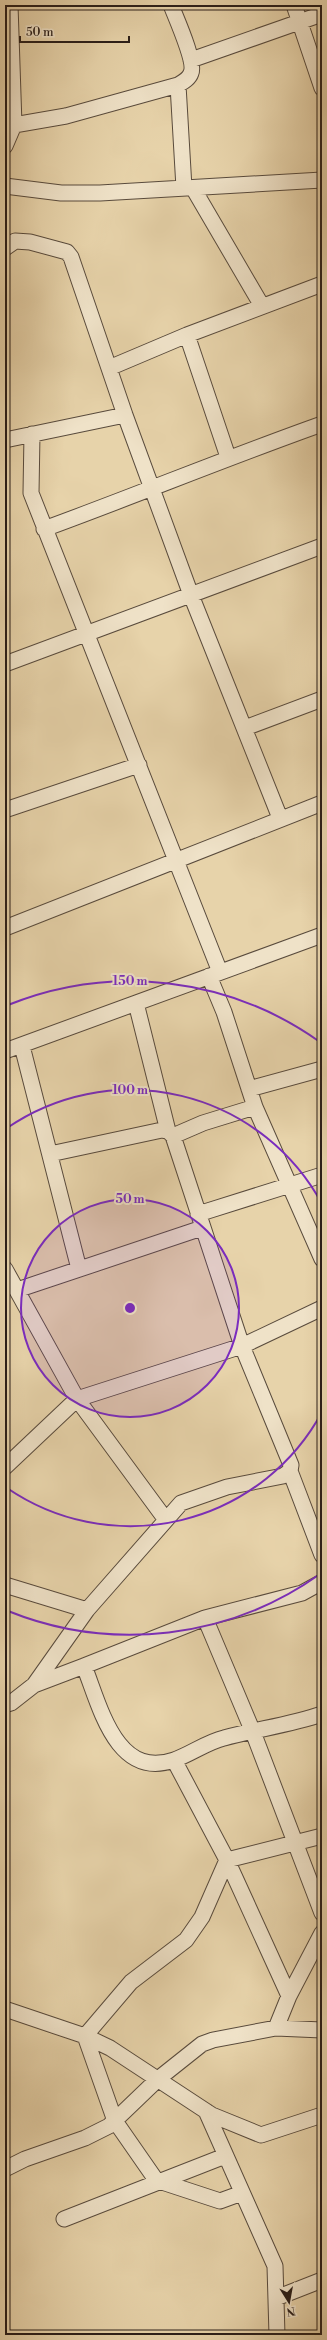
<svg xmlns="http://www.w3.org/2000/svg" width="327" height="2340" font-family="'Libre Bodoni',serif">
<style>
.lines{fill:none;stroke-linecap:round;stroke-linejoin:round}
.street-casing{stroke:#594b3d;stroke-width:17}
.street{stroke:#efe2c8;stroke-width:15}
.ring{fill:none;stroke:#7b2cbf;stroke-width:2}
.centre{fill:#7b2cbf;stroke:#efe2c8;stroke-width:2}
.ring-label{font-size:12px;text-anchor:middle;font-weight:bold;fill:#7b2cbf;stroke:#efe2c8;stroke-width:4;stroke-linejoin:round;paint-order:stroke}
</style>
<rect width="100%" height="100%" fill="#e7d3aa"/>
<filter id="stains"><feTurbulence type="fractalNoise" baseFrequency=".005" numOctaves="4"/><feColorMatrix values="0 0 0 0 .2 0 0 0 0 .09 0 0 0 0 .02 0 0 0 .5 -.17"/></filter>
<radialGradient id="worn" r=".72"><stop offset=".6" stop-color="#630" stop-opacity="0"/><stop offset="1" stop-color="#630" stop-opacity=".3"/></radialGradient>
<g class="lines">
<g class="street-casing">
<path id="street" d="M171,5C176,18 196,62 191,73C189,79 183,82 178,85L184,188
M294,5L322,88
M191,60L322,14
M5,124L14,125L66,116L178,85
M5,146L14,125L10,5
M5,186L61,193H100L322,180
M193,188L262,306
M5,248L15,241L30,242L67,252L71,257L125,415L191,595L280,818
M187,335L228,457
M109,368L187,335L322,284
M32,434L31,493L220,972
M5,440L125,415
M44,529C137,495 229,457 322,424
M5,664L322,546
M245,728L322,699
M5,810L139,765
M5,928L322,803
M209,976L224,1012L255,1107L322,1259
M136,1003L168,1131
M22,1046L79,1269
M5,1051L322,935
M249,1089L322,1069
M173,1136L203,1123L255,1107
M198,1214L322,1175
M5,1269L77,1399L166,1520
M17,1290L202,1228
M322,1308L242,1346L291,1465L290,1471L322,1555
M5,1467L77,1399L242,1346L173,1136L168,1131L162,1130L50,1154
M5,1585L87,1610
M205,1618L253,1732L322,1913
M84,1666L205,1618L302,1593L322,1582
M34,1685L84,1666C100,1706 116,1780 174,1760C191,1754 207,1742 224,1738C257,1729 290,1725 322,1714
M5,1705L11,1703L34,1685L87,1610L181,1503L227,1487L283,1476L290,1471
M174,1760L227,1860L289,1996
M5,2009L85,2036L110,2048L212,2115L261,2135L322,2115
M276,2028L289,1996L322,1933
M206,2111L275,2266L277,2335
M5,2169L25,2159L85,2138L109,2126L158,2079L202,2044L213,2040L276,2028L322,2030
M242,2193L220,2201L156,2180L115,2121L85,2036L131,1982L186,1940L202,1917L227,1860L322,1836
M64,2219L225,2156
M276,2298L322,2280"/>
</g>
<use href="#street" class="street"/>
</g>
<circle cx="130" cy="1308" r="109" fill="#7b2cbf" fill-opacity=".12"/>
<g class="ring">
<circle cx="130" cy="1308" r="109"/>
<path d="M322 1412A218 218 0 0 1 7 1488M7 1128A218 218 0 0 1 322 1204"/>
<path d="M320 1574A327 327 0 0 1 8 1611M8 1005A327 327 0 0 1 320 1042"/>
</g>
<circle cx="130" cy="1308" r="6" class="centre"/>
<g class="ring-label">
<text x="130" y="985">150 m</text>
<text x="130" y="1094">100 m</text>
<text x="130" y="1203">50 m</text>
</g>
<rect width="327" height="2340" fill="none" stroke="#e7d3aa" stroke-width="20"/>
<rect x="6" y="6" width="315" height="2328" fill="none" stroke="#2a1e19" stroke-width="2"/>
<rect x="10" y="10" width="307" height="2320" fill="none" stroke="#2a1e19"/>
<g transform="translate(289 2302) rotate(169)" stroke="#efe2c8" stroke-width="3" paint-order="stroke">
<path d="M0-3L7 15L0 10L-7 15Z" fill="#2a1e19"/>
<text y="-6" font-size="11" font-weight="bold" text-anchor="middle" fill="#2a1e19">N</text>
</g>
<path d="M20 36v6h109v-6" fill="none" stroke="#2a1e19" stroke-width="2"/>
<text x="26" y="36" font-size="12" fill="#2a1e19" stroke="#efe2c8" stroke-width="3" paint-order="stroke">50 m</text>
<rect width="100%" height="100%" filter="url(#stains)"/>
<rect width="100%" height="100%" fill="url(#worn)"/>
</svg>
